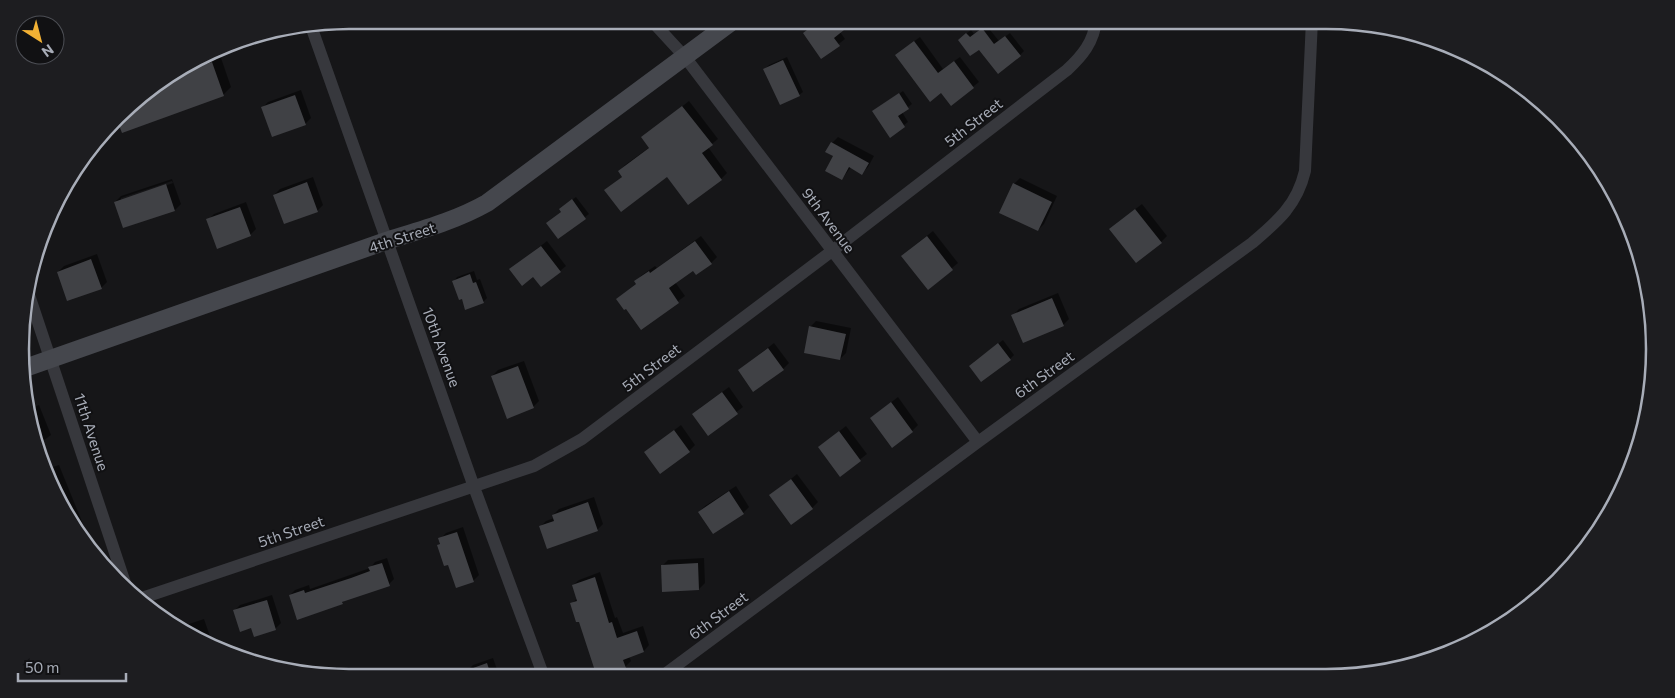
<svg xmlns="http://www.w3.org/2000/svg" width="1675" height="698" font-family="Commissioner,sans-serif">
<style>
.shadow{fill:#0007;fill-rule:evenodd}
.building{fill:#404145}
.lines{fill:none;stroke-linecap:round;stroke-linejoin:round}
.street{stroke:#37383d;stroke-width:12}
.secondary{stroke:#45474d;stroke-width:18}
.labels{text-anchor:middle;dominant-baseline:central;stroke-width:4;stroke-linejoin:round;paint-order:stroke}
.street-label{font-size:15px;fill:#a8adb8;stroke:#111113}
.rim{fill:none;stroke:#a8adb8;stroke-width:2.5}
</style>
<rect width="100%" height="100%" fill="#161618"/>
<path class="shadow" d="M820,20H847L849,24L840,32L845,39L822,57L804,33Z
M986,25L999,41L1010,33L1024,51L1020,55L979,48L963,36L971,30L974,34Z
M920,37L943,69L960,57L979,82L951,104L941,92L902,50Z
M220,55L231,87L223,95L132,101L175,71Z
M787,57L803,92L799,95L765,69L769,65Z
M301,90L311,118L305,124L262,108L268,102Z
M903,91L912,104L902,112L908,122L890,136L878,108Z
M689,101L718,139L708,147L727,173L721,179L667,176L606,190L623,176L620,171L625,165L650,147L643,137Z
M838,137L874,156L868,167L862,173L851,167L842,179L832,143Z
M313,177L323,205L317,211L274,195L280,189Z
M1020,178L1057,196L1044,224L1038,230L1014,184Z
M172,179L181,204L175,210L124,227L115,202L121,196ZM172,181L173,183L121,201V198Z
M576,197L589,214L559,237L565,205Z
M246,202L256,229L250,235L208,220L214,214Z
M1142,204L1167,236L1161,242L1117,223Z
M933,231L958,263L928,288L909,250Z
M701,236L717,257L711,263L693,269L675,282L685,296L642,328L626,307L617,299L637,283L636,281L642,275L655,266L657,268Z
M547,241L566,266L560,271L534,276L511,269Z
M97,254L107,282L101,288L58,272L64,266Z
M474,271L477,280L480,279L487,298L483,302L462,297L454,281L457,277Z
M1058,293L1069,319L1063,325L1013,315L1019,309Z
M816,321L851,328L846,353L840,359L810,327Z
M1003,340L1014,355L1010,359L974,362Z
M774,343L789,363L783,369L739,370Z
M524,361L539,401L533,407L492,376L498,370Z
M729,387L743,407L708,434L700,408Z
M898,397L918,425L912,431L871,418Z
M39,405L51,435L43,441L53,467L59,465L85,529L83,531L88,546L75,532L45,475L26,413V410Z
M681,425L695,445L689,451L645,452Z
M846,426L867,454L840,475L819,447Z
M797,474L818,502L812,508L771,495Z
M736,486L749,507L743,513L699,512L705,506Z
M594,497L603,524L597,530L540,527L546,521L554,518L553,515L559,509Z
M463,527L479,575L473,581L449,563L438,545L441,542L440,539L446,533Z
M387,558L394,579L389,584L346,599L342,603L290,595L295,590L309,585L310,589L370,568L375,562Z
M704,558L705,583L699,589L662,566L668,560Z
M600,572L615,618L617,617L623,633L643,626L649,645L644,651L629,656L631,661L625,667L580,620L572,604L577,598L573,585L579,580Z
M272,595L281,623L275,629L252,627L234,611L240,605Z
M204,619L212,642L211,643L180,627Z
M493,658L500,678H470L467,671L473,665Z
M515,673L517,678H503Z"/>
<path class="building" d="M820,20H836L844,30L834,38L840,46L821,59L803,33Z
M982,28L994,44L1005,36L1021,56L998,74L979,50L970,56L958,40L966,33L970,37Z
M914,41L938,73L954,61L974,88L951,106L941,93L930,102L895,55Z
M783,60L800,96L780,105L763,69Z
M212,62L224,96L122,133L117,120L132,101L163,79Z
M899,93L909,109L898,116L905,127L890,138L872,111Z
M295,95L306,125L272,137L261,107Z
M682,106L713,145L702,153L722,180L688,205L667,177L621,212L604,190L622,177L618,171L649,148L641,137Z
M831,142L869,163L862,175L849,167L842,180L825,171L833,156L825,152Z
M307,182L318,212L284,224L273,195Z
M1013,183L1052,202L1038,231L999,213Z
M166,184L175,211L123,228L114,202Z
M572,199L586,219L558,239L546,223L561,212L559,209Z
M240,207L251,236L217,249L206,219Z
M1135,209L1162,243L1136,263L1109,229Z
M927,236L953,270L928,290L901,256Z
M695,241L712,264L696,275L693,271L669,288L679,303L641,330L626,309L624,310L616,299L636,284L634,281L649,271L650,273Z
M541,246L561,272L541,287L533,277L522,286L509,269Z
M91,259L102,289L67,301L57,272Z
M470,274L473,283L476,282L484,303L465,310L462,299L459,300L452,281Z
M1052,298L1064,326L1023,343L1011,315Z
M809,326L846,334L840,360L804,353Z
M998,343L1011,360L981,382L969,366Z
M768,348L784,370L753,392L738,370Z
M518,366L534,408L507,419L491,376Z
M722,392L738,414L708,436L692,414Z
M891,402L913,432L892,448L870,418Z
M674,430L690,452L660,474L644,452Z
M839,431L861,461L840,477L818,447Z
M791,479L813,509L791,525L769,495Z
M729,491L744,514L713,534L698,512Z
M588,502L598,531L547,549L539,526L554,521L552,515Z
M457,532L474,582L456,588L448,565L444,566L437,545L440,544L438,538Z
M382,563L390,586L342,602L343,604L297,620L289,595L304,590L305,593L351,578L370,571L368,567Z
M698,563L699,590L662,592L661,565Z
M595,577L609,623L612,622L617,638L637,631L644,652L623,660L626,668L600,677H597L579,622H576L570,603L577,601L572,585Z
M267,600L276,630L254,637L251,628L240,632L233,610Z
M487,663L492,678H451V676Z"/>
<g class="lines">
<path class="street" d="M651,20L685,57L978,442
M311,26L474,487L544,677
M27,289L126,586
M139,599L534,466L582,439L832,251L1067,70C1082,56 1094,42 1096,20
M661,677L978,442L1252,243C1278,221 1297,205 1305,171L1312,20"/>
<path class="secondary" d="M25,368L386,241C421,230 455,221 487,203L734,20"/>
</g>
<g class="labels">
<g class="street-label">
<text transform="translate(973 122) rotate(-38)">5th Street</text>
<text transform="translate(829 220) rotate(53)">9th Avenue</text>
<text transform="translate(402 237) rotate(-18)">4th Street</text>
<text transform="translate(442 347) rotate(70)">10th Avenue</text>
<text transform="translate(651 367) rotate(-37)">5th Street</text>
<text transform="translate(1044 374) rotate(-36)">6th Street</text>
<text transform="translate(92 432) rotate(72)">11th Avenue</text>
<text transform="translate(291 531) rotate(-19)">5th Street</text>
<text transform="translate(718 615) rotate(-37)">6th Street</text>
</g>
</g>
<path d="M0 0H1675V698H0ZM349 29H1326A320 320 0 0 1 1646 349V349A320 320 0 0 1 1326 669H349A320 320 0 0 1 29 349V349A320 320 0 0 1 349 29Z" fill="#1d1d20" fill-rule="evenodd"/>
<path class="rim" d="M349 29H1326A320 320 0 0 1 1646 349V349A320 320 0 0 1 1326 669H349A320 320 0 0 1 29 349V349A320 320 0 0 1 349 29Z"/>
<g transform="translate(40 40) rotate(144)"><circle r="24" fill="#111113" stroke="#4d4f55"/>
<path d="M0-4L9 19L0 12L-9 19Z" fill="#f2b134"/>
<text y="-8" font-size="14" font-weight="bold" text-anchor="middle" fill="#a8adb8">N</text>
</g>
<path d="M18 673v8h108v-8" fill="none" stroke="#a8adb8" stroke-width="2.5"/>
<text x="25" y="673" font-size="15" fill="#a8adb8" stroke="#111113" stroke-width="4" paint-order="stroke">50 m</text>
</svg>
